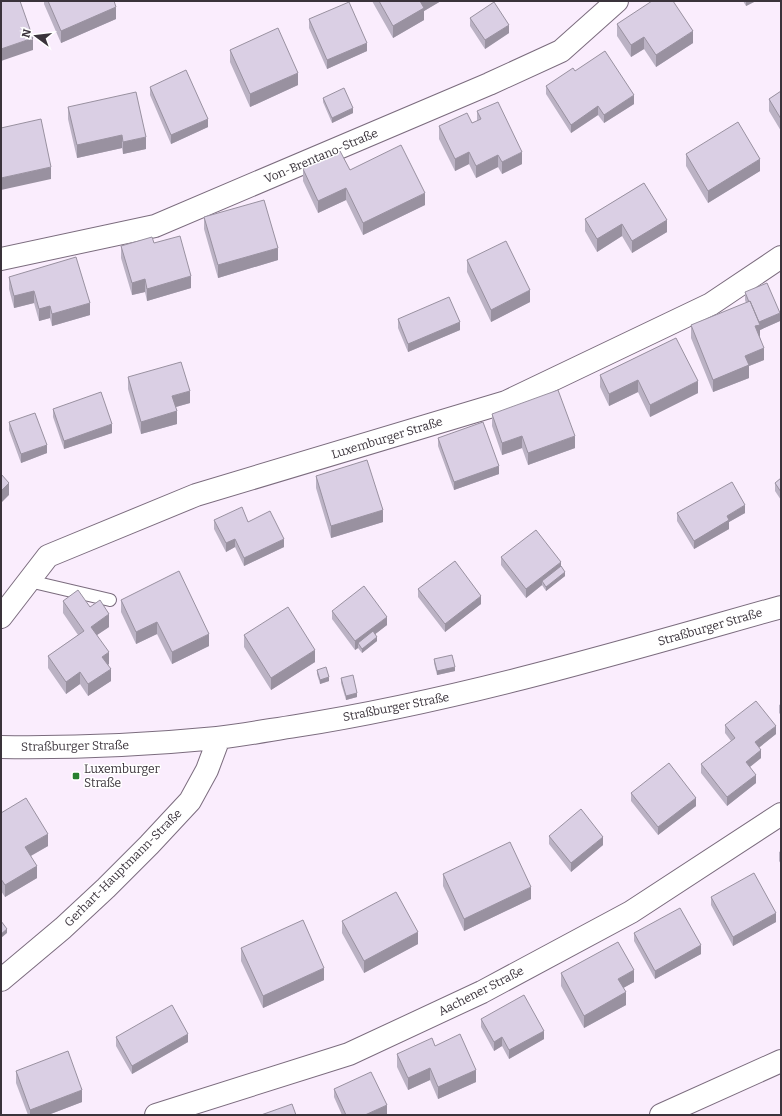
<svg xmlns="http://www.w3.org/2000/svg" width="782" height="1116" font-family="Bitter,serif">
<style>
.lines{fill:none;stroke-linecap:round;stroke-linejoin:round}
.service-casing{stroke:#7b6c7e;stroke-width:14}
.minor-casing{stroke:#7b6c7e;stroke-width:24}
.secondary-casing{stroke:#7b6c7e;stroke-width:24}
.service{stroke:#fff;stroke-width:12}
.minor{stroke:#fff;stroke-width:22}
.secondary{stroke:#fff;stroke-width:22}
.wall{fill:#bbb2c4}
.shaded-wall{fill:#9991a0}
.building{fill:#dacfe4;stroke:#9991a0}
.poi-dot{fill:#288130;stroke:#fff;stroke-width:1.5}
.labels{text-anchor:middle;dominant-baseline:central;stroke-width:3;stroke-linejoin:round;paint-order:stroke}
.street-label{font-size:12px;fill:#3a333b;stroke:#fff}
.poi-label{font-size:12px;fill:#3a333b;stroke:#fff;text-anchor:start}
</style>
<rect width="100%" height="100%" fill="#faedfd"/>
<g class="lines">
<g class="service-casing">
<path id="service" d="M29,581L110,600"/>
</g>
<g class="minor-casing">
<path id="minor" d="M1,259L155,226L489,84L561,51L617,1
M1,617L48,556L196,495L506,402L711,304L781,257
M1,747C73,748 145,745 217,738C243,735 270,730 296,726C461,700 621,652 781,607
M1,980L63,928L106,888L149,845L190,801L207,770L219,738
M156,1115L349,1054L482,992L631,912L781,814"/>
</g>
<g class="secondary-casing">
<path id="secondary" d="M661,1115L781,1061"/>
</g>
<use href="#service" class="service"/>
<use href="#minor" class="minor"/>
<use href="#secondary" class="secondary"/>
</g>
<path class="wall" d="M44,1H114L116,19L61,43L44,4Z
M372,1H441L424,11V20L393,38Z
M743,1H756L746,6Z
M470,18L509,33L485,49L470,26Z
M309,19L367,51L327,69L309,28Z
M617,24L693,43L656,67L644,49L631,57L617,36Z
M230,50L298,85L250,107L230,62Z
M575,71L634,104L604,123L598,115L571,133L546,94V86Z
M150,87L208,127L171,144L150,95Z
M781,91V131L769,111V99Z
M323,98L353,113L332,123L323,102Z
M68,107L146,149L123,154L122,148L77,158L68,119Z
M477,111L522,164L502,174L498,167L476,178L469,164L455,171L439,139V126L472,123L477,121Z
M686,154L760,171L708,203L686,166Z
M303,169L350,170L425,205L363,235L346,200L318,213L303,181Z
M644,183L667,232L632,253L622,236L597,252L585,231V219Z
M204,217L278,260L218,278L204,229Z
M154,243L191,288L147,301L145,292L132,295L121,258V246Z
M467,260L530,302L491,322L467,272Z
M9,277L90,315L52,326L50,318L39,321L34,303L14,308L9,289Z
M745,292L780,321L760,330V337L764,360L749,366V378L713,392L691,338V325L746,303L745,300Z
M398,319L460,330L408,352L398,328Z
M676,338L698,393L650,417L638,392L609,406L600,387V375Z
M128,377L190,403L176,407L177,424L141,434L128,389Z
M53,409L112,433L64,449L53,417Z
M492,414L575,448L528,465L522,448L502,455L492,426Z
M9,422L47,453L21,463L9,430Z
M438,438L499,474L454,490L438,446Z
M316,476L383,522L331,538L316,488Z
M781,478V500L775,491V483Z
M677,513H745L729,522V529L694,549L677,521Z
M214,520L248,522L284,547L244,566L235,547L226,552L214,529Z
M501,557L561,566L565,576L546,591L542,585L526,598L501,565Z
M418,589L481,604L445,632L418,597Z
M121,600L209,646L172,664L157,634L136,644L121,612Z
M63,601L90,607L109,627L97,635L109,664L108,665L111,681L88,696L80,684L66,694L48,668V656L78,635L63,613Z
M332,611L387,625L375,634L377,641L362,653L358,648L355,650L332,619Z
M244,635L315,662L271,690L244,647Z
M434,659L455,671L437,675L434,663Z
M317,670L329,681L320,684L317,674Z
M341,678L357,697L346,700L341,683Z
M781,704V715L779,713V705Z
M725,725L776,734L759,747L761,758L750,767L756,783L727,806L701,773V764L731,741L725,733Z
M631,793L696,806L658,835L631,801Z
M1,813L48,846L31,856L37,878L5,897L1,891Z
M549,836L603,845L571,872L549,844Z
M781,851V864L779,861V852Z
M443,874L531,899L464,931L443,886Z
M711,897L776,922L733,946L711,905Z
M342,921L418,944L364,973L342,933Z
M634,933L701,954L655,979L634,941Z
M241,948L324,980L263,1008L241,961Z
M561,973L634,982L623,988L626,1005L584,1028L561,986Z
M481,1019L544,1039L509,1059L502,1046L494,1051L481,1027Z
M116,1037L188,1042L132,1074L116,1046Z
M435,1046L476,1082L438,1099L430,1080L408,1090L397,1067V1054Z
M16,1071L82,1102L48,1115H28L16,1083Z
M334,1089L387,1114L384,1115H342L334,1097Z"/>
<path class="shaded-wall" d="M420,1H441L424,11V20L393,38V26Z
M746,1H756L746,6Z
M116,7V19L61,43V31Z
M509,25V33L485,49V40Z
M693,31V43L656,67V55Z
M644,37V49L631,57V45Z
M33,38V50L1,61V49Z
M367,43V51L327,69V60Z
M298,73V85L250,107V94Z
M634,95V104L604,123V115Z
M598,106V115L571,133V125Z
M353,108V113L332,123V118Z
M208,119V127L171,144V135Z
M122,135V148L77,158V145Z
M146,137V149L123,154V142Z
M469,152V164L455,171V159Z
M522,152V164L502,174V162Z
M498,155V167L476,178V166Z
M760,159V171L708,203V191Z
M51,167V179L1,190V178Z
M346,188V200L318,213V201Z
M425,193V205L363,235V223Z
M667,220V232L632,253V241Z
M622,224V236L597,252V239Z
M278,248V260L218,278V265Z
M191,276V288L147,301V289Z
M145,279V292L132,295V283Z
M530,290V302L491,322V310Z
M34,291V303L14,308V296Z
M90,303V315L52,326V314Z
M50,306V318L39,321V309Z
M780,313V321L760,330V337L755,338V326L758,322Z
M460,322V330L408,352V344Z
M764,348V360L749,366V378L713,392V380L745,356Z
M638,380V392L609,406V394Z
M698,381V393L650,417V405Z
M190,391V403L172,408V396Z
M177,411V424L141,434V422Z
M112,424V433L64,449V441Z
M522,436V448L502,455V443Z
M575,436V448L528,465V453Z
M47,445V453L21,463V454Z
M499,466V474L454,490V482Z
M9,483V495L1,503V491Z
M745,505V513L729,522V529L694,549V541L727,516Z
M383,510V522L331,538V526Z
M235,539V547L226,552V543Z
M284,539V547L244,566V558Z
M561,562V571L542,581V585L526,598V589Z
M565,572V576L546,591V587Z
M481,596V604L445,632V624Z
M109,614V627L91,639V627Z
M387,617V625L360,646L358,643V648L355,650V641Z
M157,622V634L136,644V632Z
M209,634V646L172,664V652Z
M377,637V641L362,653V649Z
M315,650V662L271,690V678Z
M109,652V664L102,669V657Z
M455,667V671L437,675V671Z
M111,669V681L88,696V684Z
M80,672V684L66,694V682Z
M329,677V681L320,684V680Z
M357,693V697L346,700V696Z
M776,726V734L755,751V742Z
M761,750V758L746,770V762Z
M756,775V783L727,806V797Z
M696,798V806L658,835V827Z
M48,834V846L25,859V847Z
M603,837V845L571,872V863Z
M37,866V878L5,897V885Z
M531,887V899L464,931V919Z
M776,913V922L733,946V937Z
M7,929V933L1,938V934Z
M418,932V944L364,973V961Z
M701,945V954L655,979V971Z
M324,968V980L263,1008V996Z
M634,970V982L618,991V979Z
M626,992V1005L584,1028V1016Z
M544,1031V1039L509,1059V1050Z
M188,1034V1042L132,1074V1066Z
M502,1037V1046L494,1051V1042Z
M430,1068V1080L408,1090V1078Z
M476,1070V1082L438,1099V1087Z
M82,1090V1102L48,1115H30V1110Z
M387,1105V1114L384,1115H365Z"/>
<path class="building" d="M1,1H20L33,38L1,49Z
M48,1H114L116,7L61,31Z
M379,1H420L424,8L393,26Z
M652,1H673L693,31L656,55L644,37L631,45L617,24Z
M349,2L367,43L327,60L309,19Z
M494,2L509,25L485,40L470,18Z
M278,28L298,73L250,94L230,50Z
M605,51L634,95L604,115L598,106L571,125L546,86L573,68L575,71Z
M186,70L208,119L171,135L150,87Z
M344,88L353,108L332,118L323,98Z
M781,91V119L769,99Z
M136,92L146,137L123,142L122,135L77,145L68,107Z
M498,102L522,152L502,162L498,155L476,166L469,152L455,159L439,126L467,113L472,123L481,119L477,111Z
M41,119L51,167L1,178V128Z
M738,122L760,159L708,191L686,154Z
M401,145L425,193L363,223L346,188L318,201L303,169L340,151L350,170Z
M644,183L667,220L632,241L622,224L597,239L585,219Z
M264,200L278,248L218,265L204,217Z
M180,236L191,276L147,289L145,279L132,283L121,246L152,237L154,243Z
M506,241L530,290L491,310L467,260Z
M76,257L90,303L52,314L50,306L39,309L34,291L14,296L9,277Z
M767,283L780,313L759,322L750,301L749,302L745,292Z
M449,297L460,322L408,344L398,319Z
M750,301L760,325L755,326L764,348L745,356L749,365L713,380L691,325Z
M676,338L698,381L650,405L638,380L609,394L600,375Z
M181,362L190,391L172,396L177,411L141,422L128,377Z
M558,390L575,436L528,453L522,436L502,443L492,414Z
M101,392L112,424L64,441L53,409Z
M35,413L47,445L21,454L9,422Z
M483,422L499,466L454,482L438,438Z
M367,460L383,510L331,526L316,476Z
M1,474L9,483L1,491Z
M781,478V492L775,483Z
M732,482L745,505L727,516L729,520L694,541L677,513Z
M242,507L248,522L270,511L284,539L244,558L235,539L226,543L214,520Z
M536,530L561,562L526,589L501,557Z
M455,561L481,596L445,624L418,589Z
M561,566L565,572L546,587L542,581Z
M179,571L209,634L172,652L157,622L136,632L121,600Z
M364,586L387,617L355,641L332,611Z
M78,590L90,607L100,600L109,614L91,627L109,652L102,657L111,669L88,684L80,672L66,682L48,656L84,631L63,601Z
M288,607L315,650L271,678L244,635Z
M373,631L377,637L362,649L358,643Z
M452,655L455,667L437,671L434,659Z
M326,667L329,677L320,680L317,670Z
M353,675L357,693L346,696L341,678Z
M756,701L776,726L755,742L761,750L746,762L756,775L727,797L701,764L735,738L725,725Z
M669,763L696,798L658,827L631,793Z
M26,798L48,834L25,847L37,866L5,885L1,879V813Z
M581,809L603,837L571,863L549,836Z
M510,842L531,887L464,919L443,874Z
M754,873L776,913L733,937L711,897Z
M396,892L418,932L364,961L342,921Z
M680,908L701,945L655,971L634,933Z
M303,920L324,968L263,996L241,948Z
M1,921L7,929L1,934Z
M618,942L634,970L618,979L626,992L584,1016L561,973Z
M524,995L544,1031L509,1050L502,1037L494,1042L481,1019Z
M172,1005L188,1034L132,1066L116,1037Z
M460,1034L476,1070L438,1087L430,1068L408,1078L397,1054L432,1038L435,1046Z
M68,1051L82,1090L30,1110L16,1071Z
M371,1072L387,1105L365,1115H346L334,1089Z
M292,1104L296,1115H261Z"/>
<rect class="poi-dot" x="72" y="772" width="8" height="8" rx="2"/>
<g class="labels">
<g class="street-label">
<text transform="translate(321 156) rotate(-23)">Von-Brentano-Straße</text>
<text transform="translate(387 438) rotate(-17)">Luxemburger Straße</text>
<text transform="translate(710 627) rotate(-16)">Straßburger Straße</text>
<text transform="translate(396 707) rotate(-11)">Straßburger Straße</text>
<text transform="translate(75 746) rotate(-1)">Straßburger Straße</text>
<text transform="translate(123 868) rotate(-45)">Gerhart-Hauptmann-Straße</text>
<text transform="translate(481 991) rotate(-27)">Aachener Straße</text>
</g>
<g class="poi-label">
<text x="84" y="769">Luxemburger<tspan x="84" dy="14">Straße</tspan></text>
</g>
</g>
<rect width="782" height="1116" fill="none" stroke="#3a333b" stroke-width="4"/>
<g transform="translate(36 36) rotate(285)" stroke="#ffffff" stroke-width="3" paint-order="stroke">
<path d="M0-3L7 15L0 10L-7 15Z" fill="#3a333b"/>
<text y="-6" font-size="11" font-weight="bold" text-anchor="middle" fill="#3a333b">N</text>
</g>
</svg>
